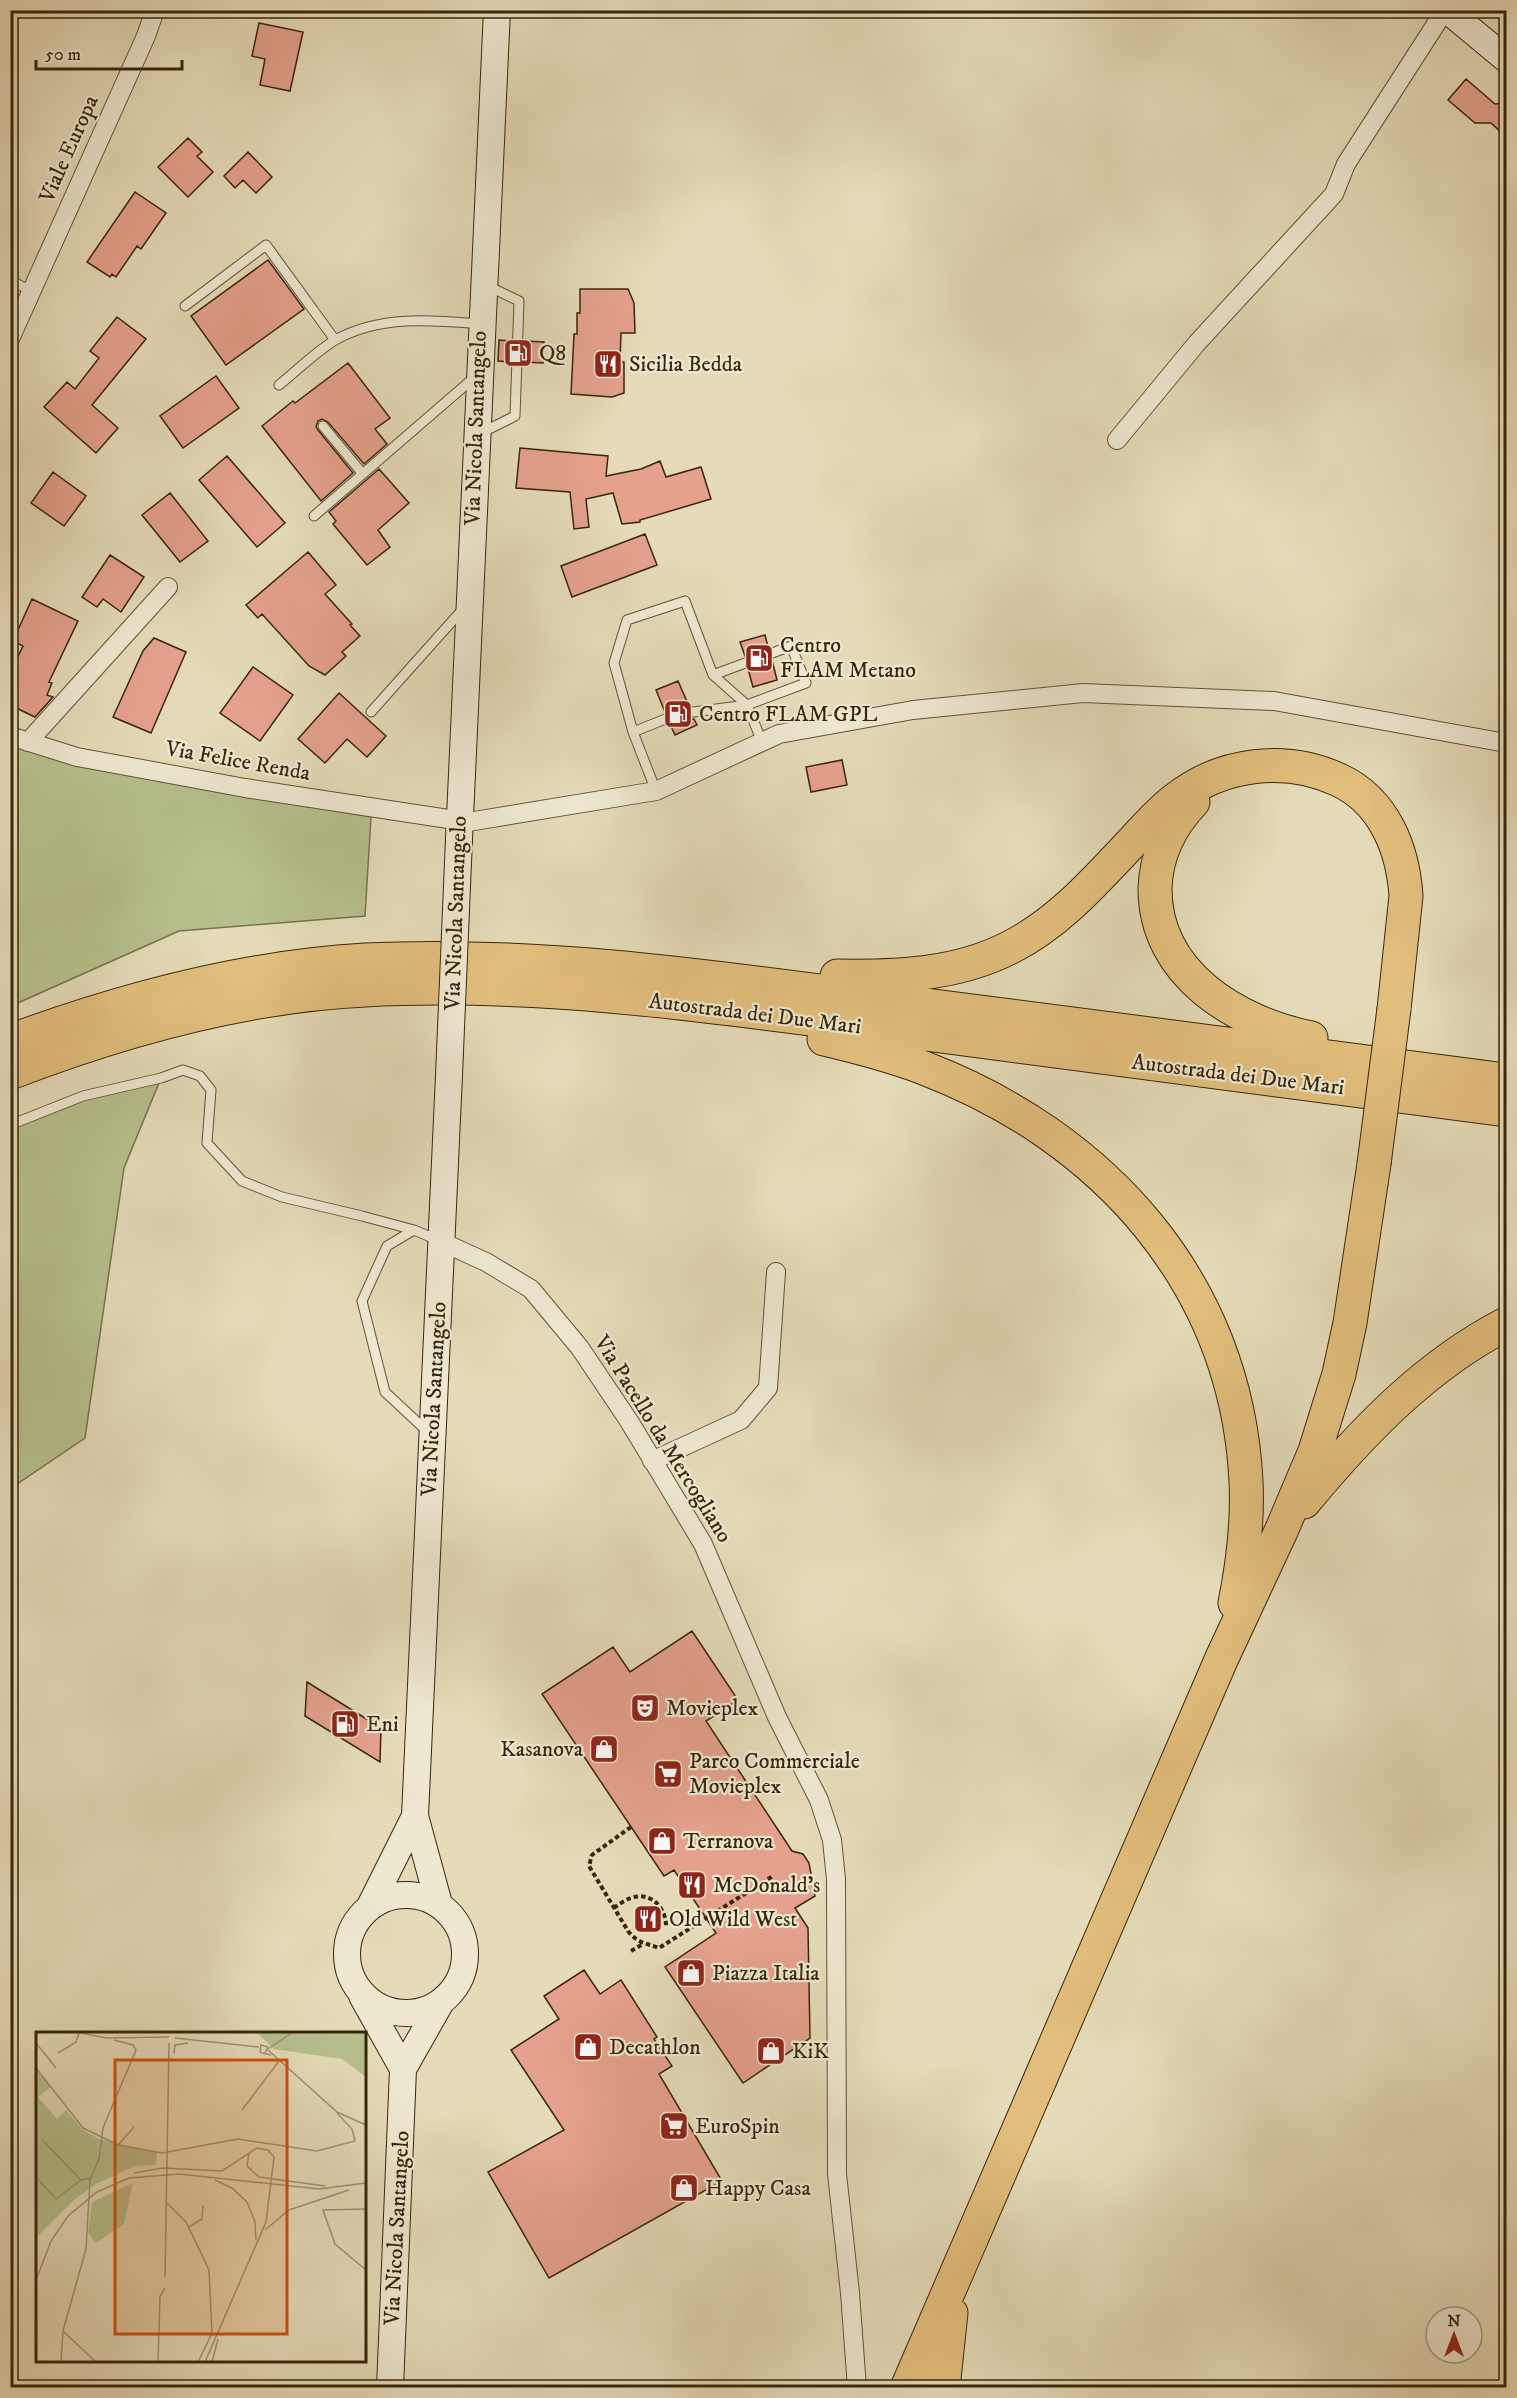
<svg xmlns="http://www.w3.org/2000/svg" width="1517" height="2398" font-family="'IM FELL DW Pica',serif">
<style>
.green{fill:#b6c08d;stroke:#77734c;stroke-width:1.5}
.building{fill:#e5a18c;stroke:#38260a;stroke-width:1.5}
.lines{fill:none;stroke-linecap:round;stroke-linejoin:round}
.service-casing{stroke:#635336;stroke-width:11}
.minor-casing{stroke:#635336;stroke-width:20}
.secondary-casing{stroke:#38260a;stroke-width:28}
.motorway-casing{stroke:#38260a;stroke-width:35}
.path{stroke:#38260a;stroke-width:4;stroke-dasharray:4.5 3;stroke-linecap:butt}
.service{stroke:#eee8d1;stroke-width:9}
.minor{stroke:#eee8d1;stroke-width:18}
.secondary{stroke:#eee8d1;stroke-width:26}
.motorway{stroke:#e2be7c;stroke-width:33}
.secondary-bridge-casing{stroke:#38260a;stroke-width:28;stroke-linecap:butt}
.motorway-bridge-casing{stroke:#38260a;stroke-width:35;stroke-linecap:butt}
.secondary-bridge{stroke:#eee8d1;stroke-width:26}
.motorway-bridge{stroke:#e2be7c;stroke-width:33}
.labels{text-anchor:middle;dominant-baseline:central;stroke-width:4.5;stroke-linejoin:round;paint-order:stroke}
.street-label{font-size:22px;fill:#38260a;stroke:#eee8d1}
.poi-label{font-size:22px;fill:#38260a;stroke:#eee8d1;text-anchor:start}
.inset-road{fill:none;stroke:#a09372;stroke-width:1.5}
.view{fill:#ce510c;fill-opacity:0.15;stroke:#ce510c;stroke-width:3}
.inset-edge{fill:none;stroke:#38260a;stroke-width:3}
</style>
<rect width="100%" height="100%" fill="#e5dbb8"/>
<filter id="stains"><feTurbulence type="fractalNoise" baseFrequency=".00333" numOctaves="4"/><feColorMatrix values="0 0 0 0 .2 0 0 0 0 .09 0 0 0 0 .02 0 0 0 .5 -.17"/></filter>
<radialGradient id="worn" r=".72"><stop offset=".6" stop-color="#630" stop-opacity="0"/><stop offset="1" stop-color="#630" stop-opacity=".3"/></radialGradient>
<path class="green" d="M10,742L58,760L371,817L365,916L179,931L11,1006Z
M161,1078L124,1168L85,1438L11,1488V1125L83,1096Z"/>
<path class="building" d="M259,23L303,32L290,91L260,85L265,59L252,56Z
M1466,79L1495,104L1506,103V137L1491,123H1475L1448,100Z
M188,138L202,152L197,156L213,172L188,197L158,167Z
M248,152L272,177L256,193L243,180L235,188L224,176Z
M135,192L166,213L141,249L137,246L116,277L112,274L110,277L87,262Z
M268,260L304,309L226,365L191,316Z
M580,289H628L634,303L635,333H621L620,361L624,362V393L612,397L571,394L574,334H577V313H580Z
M117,317L146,339L92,405L118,428L96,453L44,407L67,382L75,389L99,358L90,351Z
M499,340L511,341L510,362L498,361Z
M524,341L544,342L543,363L524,362Z
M348,363L390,418L375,429L387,444L364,464L328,422L322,419L318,421L316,427L318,430L353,473L321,501L262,426L293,401L295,403Z
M216,376L239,408L183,448L160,416Z
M520,448L608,456L606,476L641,469L660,461L666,477L701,467L711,499L640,520V522L622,524L613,493L586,499L589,527L574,529L570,492L516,488Z
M227,456L285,523L257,547L199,480Z
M379,469L409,503L378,530L390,547L367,565L333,524L336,521L329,512Z
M53,472L86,496L64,526L31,503Z
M170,493L208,541L180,562L142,515Z
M645,534L657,565L572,597L561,566Z
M308,552L336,585L325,594L352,624L350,625L360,636L342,652L346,656L325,675L309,666L262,614L258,618L246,605Z
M110,555L144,577L121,612L103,599L97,607L82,597Z
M32,599L78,621L49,682L52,683L47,695L53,697L35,717L10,705V673L23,646L13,641Z
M765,635L768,647L745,656L740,642Z
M154,638L186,652L151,733L113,717L143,651Z
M772,660L777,680L753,687L748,669Z
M253,667L293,695L260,741L220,713Z
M678,681L689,706L665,712L656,690Z
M339,693L386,736L367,757L347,739L325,763L298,739Z
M694,719L697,725L675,735L670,724Z
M842,760L847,785L811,792L806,767Z
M692,1631L738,1700L706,1721L792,1851L803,1854L809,1863L815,1896L795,1908L808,1928L810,2038L743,2083L665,1967L716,1933L674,1870L664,1876L542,1694L613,1647L630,1672Z
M307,1682L381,1728L380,1762L305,1716Z
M584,1970L600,1994L621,1980L657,2037L654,2039L672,2066L659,2074L722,2181L549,2278L488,2172L564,2130L511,2050L559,2019L544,1996Z"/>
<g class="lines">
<g class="service-casing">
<path id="service" d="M10,280L31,291
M185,306L266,245L335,340
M279,385C298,370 316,351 337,339C382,315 432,320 481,324
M323,426L362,473
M481,433L515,416L519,301L486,285
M314,516L476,376
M371,712L463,609
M633,732L614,663L627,620L685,601L713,675L791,646L806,683L747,705L713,675
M656,791L633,732L678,714L747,705L762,742
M10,1125L83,1096L161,1078L183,1070L200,1076L211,1090L207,1143L242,1181L282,1197L362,1216L414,1230L440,1241
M414,1230L387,1246L362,1301L385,1392L429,1433
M10,1823L13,1826"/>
</g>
<g class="minor-casing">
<path id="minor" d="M10,339L146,36L155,10
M1117,440L1197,343L1334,194L1346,164L1445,10
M10,736L77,757L245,788L468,822L656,791L779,734L913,710L1083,693L1274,701L1506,743
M28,742L168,587
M442,1242L486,1262L531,1289L580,1348L629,1421L703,1544L777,1717L819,1800L832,1840L836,1879L837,2174L850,2293L857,2388
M652,1461L741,1420L768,1388L776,1272"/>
</g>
<g class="secondary-casing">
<path id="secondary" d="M1447,10L1506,59
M459,839L497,10
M347 1954a59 59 0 1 1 118 0a59 59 0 1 1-118 0Z
M439,1904L415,1816L449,1075
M370,1906L415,1816
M362,1996L403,2069
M390,2388L403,2069L441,2002"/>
</g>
<g class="motorway-casing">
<path id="motorway" d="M1193,802C1170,826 1156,855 1155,889C1155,974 1236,1023 1311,1038
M837,976C897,977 957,975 1011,947C1060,922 1096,880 1134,840C1147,826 1160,811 1176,799C1222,763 1286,755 1339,780C1384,801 1403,849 1406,896L1394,1009
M824,1039C858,1047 892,1056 924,1068C1104,1137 1236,1283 1246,1481C1248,1522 1243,1563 1235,1603
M10,1041C124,999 244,967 365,960C553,951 740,981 926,1005C1119,1030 1313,1055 1506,1080
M10,1073C124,1029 243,996 365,990C555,980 745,1011 933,1035C1124,1060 1315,1085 1506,1110
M1304,1502C1362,1432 1425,1366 1506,1324
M907,2388L1221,1660L1282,1529L1315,1451L1339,1374L1350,1323L1374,1164
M943,2388L951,2313"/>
</g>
<path class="path" d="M631,1827L592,1855L589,1866L628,1931C637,1943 646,1943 659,1948L773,1876
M614,1908C619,1904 625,1900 631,1898C650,1891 666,1907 666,1926
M631,1951L643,1944"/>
<use href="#service" class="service"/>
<use href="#minor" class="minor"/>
<use href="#secondary" class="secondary"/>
<use href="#motorway" class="motorway"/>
<g class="secondary-bridge-casing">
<path id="secondary-bridge" d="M449,1075L459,839"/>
</g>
<g class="motorway-bridge-casing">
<path id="motorway-bridge" d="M1374,1164L1394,1009"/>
</g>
<use href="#secondary-bridge" class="secondary-bridge"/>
<use href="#motorway-bridge" class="motorway-bridge"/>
</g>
<defs>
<g id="fuel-square" transform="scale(1.5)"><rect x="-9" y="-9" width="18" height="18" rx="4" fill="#8f2418" stroke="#eee8d1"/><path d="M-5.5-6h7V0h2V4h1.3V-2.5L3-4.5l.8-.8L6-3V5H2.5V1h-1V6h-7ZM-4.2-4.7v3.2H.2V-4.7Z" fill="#fff"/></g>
<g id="restaurant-square" transform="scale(1.5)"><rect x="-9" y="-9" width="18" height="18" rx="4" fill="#8f2418" stroke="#eee8d1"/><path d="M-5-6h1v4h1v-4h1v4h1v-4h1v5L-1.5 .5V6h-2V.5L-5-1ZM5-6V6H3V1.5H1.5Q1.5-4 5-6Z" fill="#fff"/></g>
<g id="theatre-square" transform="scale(1.5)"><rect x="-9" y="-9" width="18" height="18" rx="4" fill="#8f2418" stroke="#eee8d1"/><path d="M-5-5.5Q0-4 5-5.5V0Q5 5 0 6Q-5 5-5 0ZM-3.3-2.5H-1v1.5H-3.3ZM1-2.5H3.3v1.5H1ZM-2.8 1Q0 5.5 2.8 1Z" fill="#fff"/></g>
<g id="shop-square" transform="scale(1.5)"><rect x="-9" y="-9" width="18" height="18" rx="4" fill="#8f2418" stroke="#eee8d1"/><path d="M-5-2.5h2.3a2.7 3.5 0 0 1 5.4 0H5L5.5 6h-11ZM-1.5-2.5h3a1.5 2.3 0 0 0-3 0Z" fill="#fff"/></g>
<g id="supermarket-square" transform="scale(1.5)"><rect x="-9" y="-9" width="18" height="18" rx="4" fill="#8f2418" stroke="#eee8d1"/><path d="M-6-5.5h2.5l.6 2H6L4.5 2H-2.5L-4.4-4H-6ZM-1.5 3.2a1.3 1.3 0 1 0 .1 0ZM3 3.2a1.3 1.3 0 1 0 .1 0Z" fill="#fff"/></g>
</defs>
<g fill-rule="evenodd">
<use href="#fuel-square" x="518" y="353"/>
<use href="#restaurant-square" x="608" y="364"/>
<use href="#fuel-square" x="759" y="658"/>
<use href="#fuel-square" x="678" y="714"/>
<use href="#theatre-square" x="645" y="1708"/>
<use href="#fuel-square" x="345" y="1724"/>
<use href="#shop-square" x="604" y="1749"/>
<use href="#supermarket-square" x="668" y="1774"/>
<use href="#shop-square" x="662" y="1841"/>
<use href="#restaurant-square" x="692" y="1885"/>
<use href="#restaurant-square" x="648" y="1919"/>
<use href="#shop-square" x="691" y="1973"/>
<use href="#shop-square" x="588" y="2047"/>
<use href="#shop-square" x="771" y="2051"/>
<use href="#supermarket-square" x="674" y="2126"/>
<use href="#shop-square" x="684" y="2188"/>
</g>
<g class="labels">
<g class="street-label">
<text transform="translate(69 149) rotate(-66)">Viale Europa</text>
<text transform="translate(476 428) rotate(-88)">Via Nicola Santangelo</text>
<text transform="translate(238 761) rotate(10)">Via Felice Renda</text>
<text transform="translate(456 913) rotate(-88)">Via Nicola Santangelo</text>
<text transform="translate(755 1014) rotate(7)">Autostrada dei Due Mari</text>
<text transform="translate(1238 1075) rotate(7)">Autostrada dei Due Mari</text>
<text transform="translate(434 1399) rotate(-87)">Via Nicola Santangelo</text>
<text transform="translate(663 1439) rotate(58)">Via Pacello da Mercogliano</text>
<text transform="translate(397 2228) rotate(-87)">Via Nicola Santangelo</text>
</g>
<g class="poi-label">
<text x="539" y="353">Q8</text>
<text x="629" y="364">Sicilia Bedda</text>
<text x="780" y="645">Centro<tspan x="780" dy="25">FLAM Metano</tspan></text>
<text x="699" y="714">Centro FLAM GPL</text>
<text x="666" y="1708">Movieplex</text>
<text x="366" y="1724">Eni</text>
<text x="583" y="1749" text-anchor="end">Kasanova</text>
<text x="689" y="1761">Parco Commerciale<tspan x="689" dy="25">Movieplex</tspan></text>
<text x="683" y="1841">Terranova</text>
<text x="713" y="1885">McDonald's</text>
<text x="669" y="1919">Old Wild West</text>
<text x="712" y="1973">Piazza Italia</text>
<text x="609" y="2047">Decathlon</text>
<text x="792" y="2051">KiK</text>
<text x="695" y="2126">EuroSpin</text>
<text x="705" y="2188">Happy Casa</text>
</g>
</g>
<g transform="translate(36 2032)">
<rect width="330" height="330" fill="#e5dbb8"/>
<path d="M220,0H330V45L306,27L238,17ZM0,38L15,55L2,65L21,87L30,78L46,97L63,107L121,121L120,133L99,134L60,152L38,168L0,206ZM97,151L88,192L60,211L52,201L56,170Z" fill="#b6c08d"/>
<path class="inset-road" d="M39,0L71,6L133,5M139,6L223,15M0,11L20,36M232,17L257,0M232,18L301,80L330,93M22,21L40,10L43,1M138,21L139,13L152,11M229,21L232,15L225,13L224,20L226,21L235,23M0,36L47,96L82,113L126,121L202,107L281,119L319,109L316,97L301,81M206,78L243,29M7,109L45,148M82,113L98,95M213,121L211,134L223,145L289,154M98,141L127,136L186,139L221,116L232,118L238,125L230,190L169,330M0,145L20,167L45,148L55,146M179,148L196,156L211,170L219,190L220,208M130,170L150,190L173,238L176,301L162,330M330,177L287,178L299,212L330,238M153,195L166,187L167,173M229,198L253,178L313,158M129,245L133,11M0,248L15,209L32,184L61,160L93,146L143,142L283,157L330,151M28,300L60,330M25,330L27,299L50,217L54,148L63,127L67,96L100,18L97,13L78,8M122,330L124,264L129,256M176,330L182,307"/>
<path class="view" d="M79,28H251V302H79Z"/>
<rect width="330" height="330" class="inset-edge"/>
</g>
<rect width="1517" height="2398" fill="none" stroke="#e5dbb8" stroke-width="36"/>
<rect x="12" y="12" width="1493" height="2374" fill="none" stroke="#38260a" stroke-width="3"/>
<rect x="18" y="18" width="1481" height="2362" fill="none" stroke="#38260a" stroke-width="1.5"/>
<g transform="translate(1454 2335)"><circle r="28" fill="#eee8d1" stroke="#a59a81" stroke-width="1.5"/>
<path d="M0-4.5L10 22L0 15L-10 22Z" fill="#8f2418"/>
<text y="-9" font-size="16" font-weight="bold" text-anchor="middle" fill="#38260a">N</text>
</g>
<path d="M36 60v9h146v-9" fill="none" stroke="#38260a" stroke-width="3"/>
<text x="45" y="60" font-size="18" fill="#38260a" stroke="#eee8d1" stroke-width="4.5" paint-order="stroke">50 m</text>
<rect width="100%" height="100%" filter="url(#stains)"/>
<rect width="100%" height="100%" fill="url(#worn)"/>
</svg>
